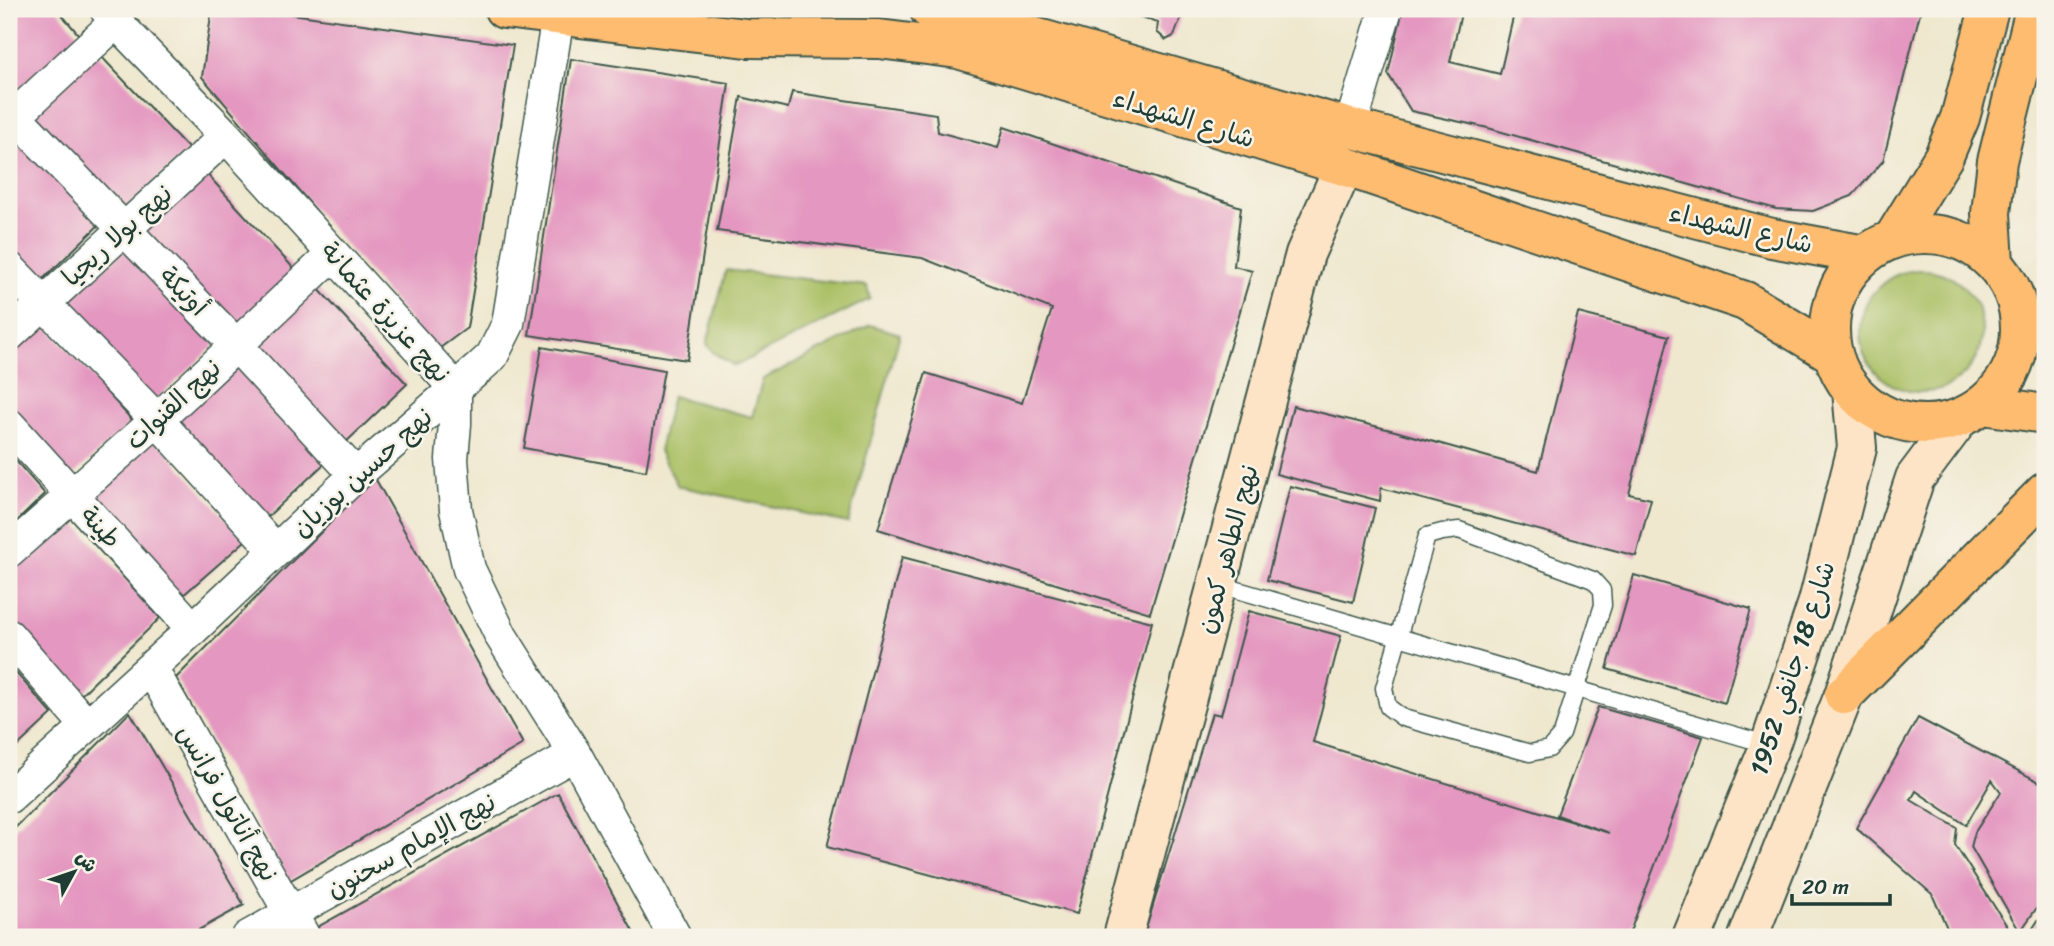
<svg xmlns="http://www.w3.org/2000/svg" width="2054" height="946" font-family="Sriracha,'Playpen Sans Arabic',sans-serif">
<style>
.green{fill:#a9bf64;stroke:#647e4c;stroke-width:2}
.building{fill:#e497c0}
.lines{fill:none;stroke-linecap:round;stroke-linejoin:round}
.lane-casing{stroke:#3e574b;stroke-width:19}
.street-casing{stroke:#3e574b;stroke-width:35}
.secondary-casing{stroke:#3e574b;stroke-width:42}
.primary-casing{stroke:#3e574b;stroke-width:42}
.lane{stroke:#fff;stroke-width:16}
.street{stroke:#fff;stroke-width:32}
.secondary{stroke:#fee4c6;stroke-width:38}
.primary{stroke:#fdbc70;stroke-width:38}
.labels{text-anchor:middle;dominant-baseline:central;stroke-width:5;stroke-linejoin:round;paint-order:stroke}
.street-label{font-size:26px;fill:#1f3d34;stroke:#f7f3e8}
</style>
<rect width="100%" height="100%" fill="#f7f3e8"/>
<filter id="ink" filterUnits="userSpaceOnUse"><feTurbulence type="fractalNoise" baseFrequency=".0143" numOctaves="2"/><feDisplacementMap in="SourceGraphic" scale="14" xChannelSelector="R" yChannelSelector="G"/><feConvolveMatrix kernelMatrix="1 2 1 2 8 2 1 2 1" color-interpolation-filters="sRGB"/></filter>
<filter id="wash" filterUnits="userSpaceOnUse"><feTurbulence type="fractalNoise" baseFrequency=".00686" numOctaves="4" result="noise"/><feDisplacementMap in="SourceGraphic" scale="28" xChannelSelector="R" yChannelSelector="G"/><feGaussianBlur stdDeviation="1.57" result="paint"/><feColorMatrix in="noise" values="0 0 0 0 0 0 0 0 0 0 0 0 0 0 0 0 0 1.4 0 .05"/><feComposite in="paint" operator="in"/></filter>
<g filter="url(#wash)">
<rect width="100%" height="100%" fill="#efe8cf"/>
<path class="green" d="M726,270L867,286L870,299L735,366L714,353L707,344Z
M1860 331a61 61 0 1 1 122 0a61 61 0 1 1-122 0Z
M870,325L900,334L848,523L678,486L659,451L672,396L752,417L763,379Z"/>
<g id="blocks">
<path class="building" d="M9,9H57L79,35L12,99L9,96Z
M212,9H256L513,45L467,328L436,351L202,77Z
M1114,9H1184L1174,36L1166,40L1157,32L1158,22Z
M1403,9H1462L1450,62L1500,74L1515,9H1921L1883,161L1852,196L1813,211L1776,209L1488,128L1411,111L1388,74Z
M97,52L189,149L121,214L29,117Z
M571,59L729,83L687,360L529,335Z
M792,92L936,114L938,132L998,148L1004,127L1241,207L1234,266L1252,271L1150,613L878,529L926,373L1022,403L1052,309L922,258L717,231L741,97L788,108Z
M17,130L103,221L40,282L9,249V138Z
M204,171L297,272L232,331L139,230Z
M127,247L217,343L154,402L64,305Z
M9,283L28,304L9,321Z
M314,284L407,384L343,445L249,346Z
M1578,313L1669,336L1629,494L1651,499L1636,556L1381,488L1380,501L1276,474L1293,406L1395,431L1538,471Z
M44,323L133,421L70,478L9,410V355Z
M542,347L664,370L646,471L524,448Z
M233,361L325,463L263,521L169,419Z
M155,438L245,541L181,597L90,495Z
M9,453L45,494L9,529Z
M375,478L523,744L289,881L176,678Z
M1290,486L1375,508L1353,602L1267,580Z
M67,514L160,618L80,696L9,617V567Z
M902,557L1152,622L1077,914L827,847Z
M1634,575L1751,609L1725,703L1607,669Z
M1249,611L1341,636L1313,742L1609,833L1557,815L1598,707L1703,737L1628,937H1160L1145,932L1212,713L1221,715Z
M9,665L52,714L9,754Z
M130,712L244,905L186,937H9V834Z
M1918,718L2045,785V896L2020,932L1971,847L1975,832L2001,792L1992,780L1966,825L1916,791L1911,800L1957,828L1955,845L2014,937H1951L1932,894L1856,828Z
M558,793L636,937H321L316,928Z
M2045,910V937H2027Z"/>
</g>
</g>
<g filter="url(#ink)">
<use href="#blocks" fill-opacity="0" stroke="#3e574b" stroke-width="2"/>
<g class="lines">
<g class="lane-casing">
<path id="lane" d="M1459,530L1593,580L1602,590L1603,605L1562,734L1549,749L1530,753L1403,718L1388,707L1384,688L1427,536L1442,532Z
M1217,584L1769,745"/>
</g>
<g class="street-casing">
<path id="street" d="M106,9L116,22L226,136L455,388V424L452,459L456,510L469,569L501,636L575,754L675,937
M9,110L236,345L356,475
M9,121L116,22
M1350,128L1386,9
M9,268L157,420L276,551
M9,335L226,136
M9,425L193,629
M9,551L157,420L333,254
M9,636L87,726
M151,668L304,937
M9,797L193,629L356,475L479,368L492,356L508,324L558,16
M248,937L575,754"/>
</g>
<g class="secondary-casing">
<path id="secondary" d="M1123,937L1305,254L1344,166
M1692,937L1770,745L1818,602L1857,448L1852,390
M1748,937L1844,695L1915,478L1960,418"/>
</g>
<g class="primary-casing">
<path id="primary" d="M504,9L747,38L879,39L958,49L1344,166L1745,301L1833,354
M929,9L955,14L1350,128L1772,238L1865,255
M1830 329a95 95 0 1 1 190 0a95 95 0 1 1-190 0Z
M1893,239L1944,156L1960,118L1989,9
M1994,263L1991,213L1997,161L2035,9
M1983,405L2045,414
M1844,695L2045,492"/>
</g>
<use href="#lane" class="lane"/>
<use href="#street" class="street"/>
<use href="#secondary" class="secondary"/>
<use href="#primary" class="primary"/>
</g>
</g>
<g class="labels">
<g class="street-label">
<text transform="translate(1184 118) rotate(17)">شارع الشهداء</text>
<text transform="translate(1741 228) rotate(13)">شارع الشهداء</text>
<text transform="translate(117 235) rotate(-42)">نهج بولا ريجيا</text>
<text transform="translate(184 291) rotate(46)">أوتيكة</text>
<text transform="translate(386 312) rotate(48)">نهج عزيزة عثمانة</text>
<text transform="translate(173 404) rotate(-43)">نهج القنوات</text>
<text transform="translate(362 472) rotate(-42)">نهج حسين بوزيان</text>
<text transform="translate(101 527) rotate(48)">طينة</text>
<text transform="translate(1227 549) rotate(-75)">نهج الطاهر كمون</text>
<text transform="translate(1792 668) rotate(-72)">شارع 18 جانفي 1952</text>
<text transform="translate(228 803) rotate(60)">نهج أناتول فرانس</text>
<text transform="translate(411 845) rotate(-29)">نهج الإمام سحنون</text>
</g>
</g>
<rect width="2054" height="946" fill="none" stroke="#f7f3e8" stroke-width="35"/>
<g transform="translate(74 872) rotate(50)" stroke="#f7f3e8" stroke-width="5" paint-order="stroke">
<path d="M0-5L12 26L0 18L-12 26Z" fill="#1f3d34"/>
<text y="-10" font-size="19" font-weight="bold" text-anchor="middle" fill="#1f3d34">ش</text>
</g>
<path d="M1792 894v10h98v-10" fill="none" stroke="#1f3d34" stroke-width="3.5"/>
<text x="1802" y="894" font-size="21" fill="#1f3d34" stroke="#f7f3e8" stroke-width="5" paint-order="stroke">20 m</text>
</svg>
